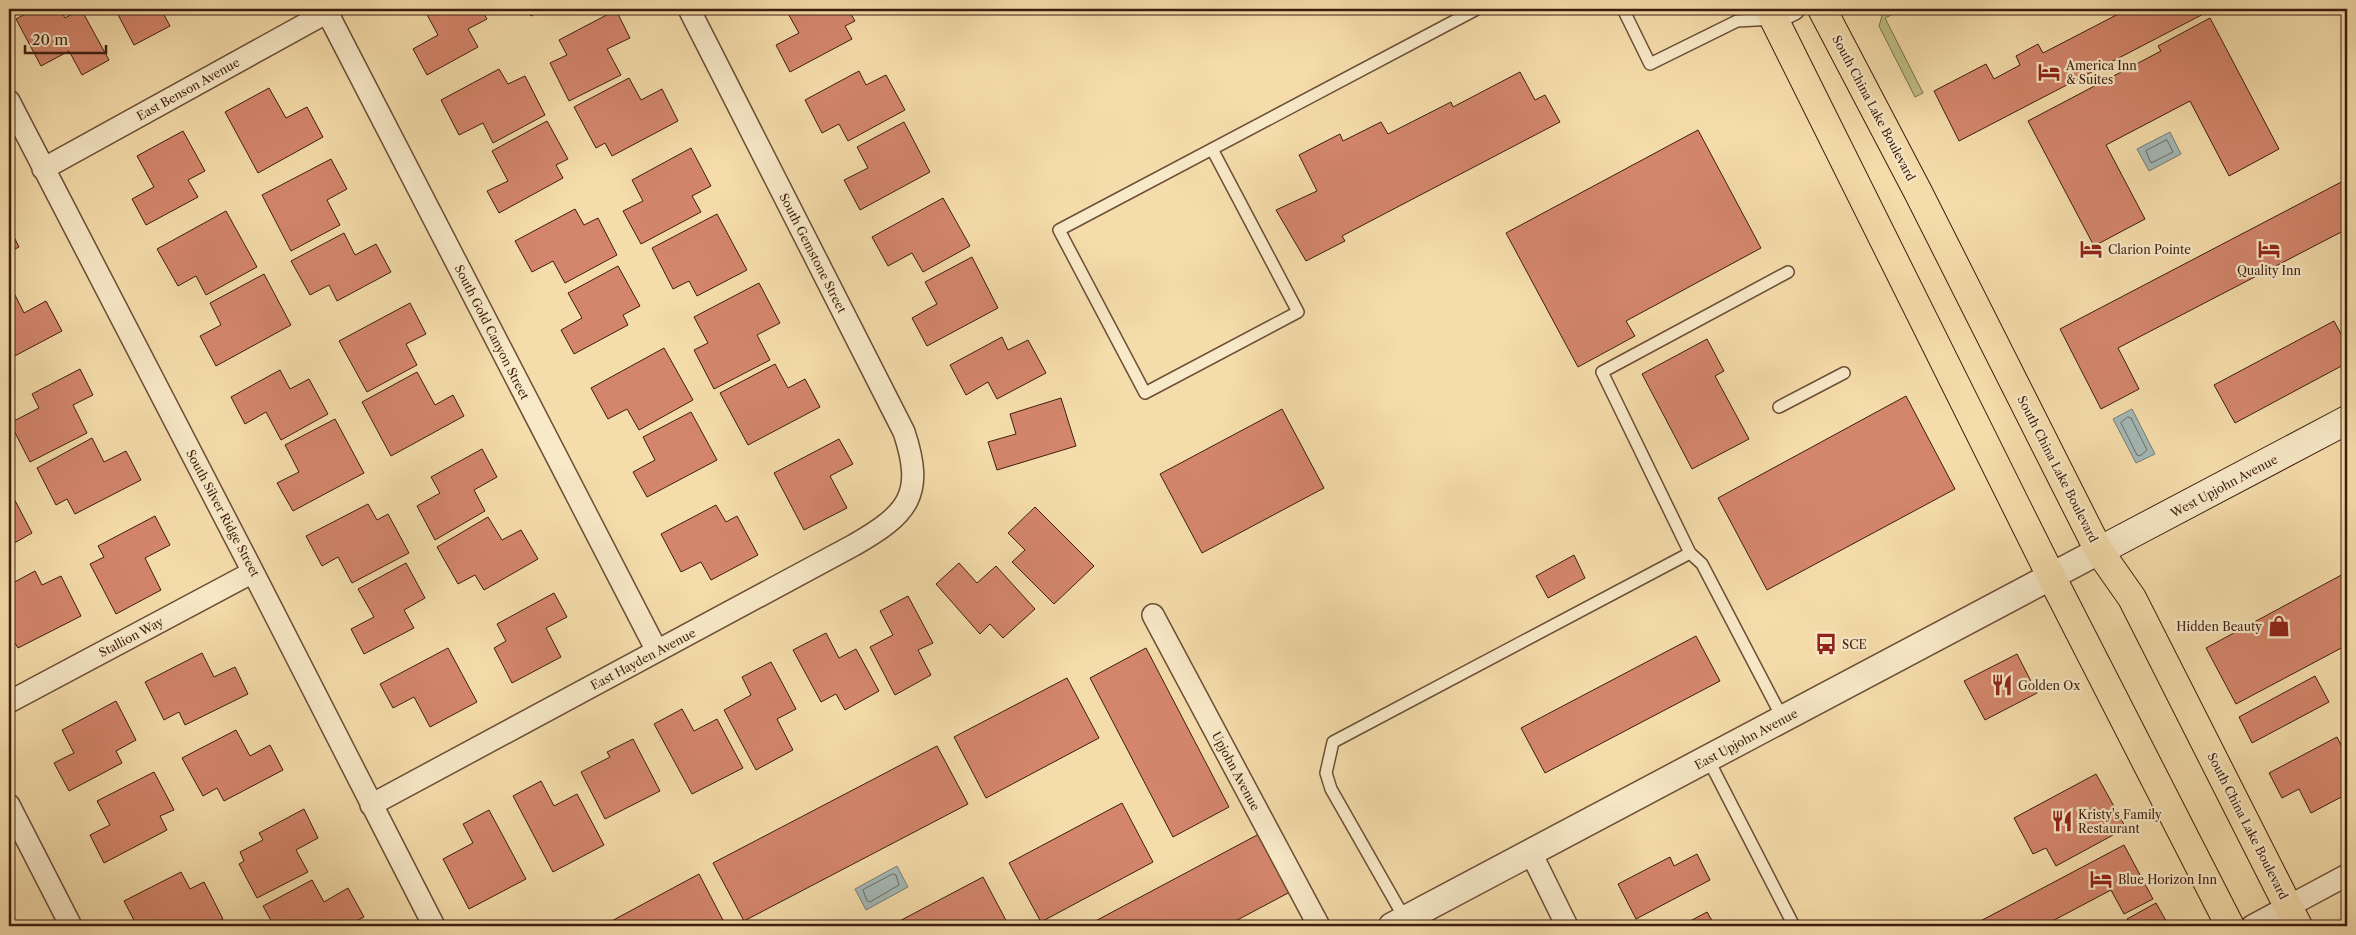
<svg xmlns="http://www.w3.org/2000/svg" width="2356" height="935" font-family="'Libre Caslon Text',serif">
<style>
.green{fill:#bec087;stroke:#7e6e4a}
.water{fill:#a3b8b6;stroke:#7b7a73}
.lines{fill:none;stroke-linecap:round;stroke-linejoin:round}
.shore{stroke:#706a62;stroke-width:1}
.building{fill:#d4866c;stroke:#3e1d0e}
.service-casing{stroke:#6c4d35;stroke-width:14}
.minor-casing{stroke:#6c4d35;stroke-width:24}
.tertiary-casing{stroke:#6c4d35;stroke-width:29}
.secondary-casing{stroke:#3e1d0e;stroke-width:30}
.primary-casing{stroke:#3e1d0e;stroke-width:30}
.service{stroke:#f8e9c8;stroke-width:11}
.minor{stroke:#f8e9c8;stroke-width:21}
.tertiary{stroke:#f8e9c8;stroke-width:26}
.secondary{stroke:#f8e9c8;stroke-width:28}
.primary{stroke:#f5ddab;stroke-width:28}
.labels{text-anchor:middle;dominant-baseline:central;stroke-width:4.5;stroke-linejoin:round;paint-order:stroke}
.poi-label{font-size:12px;fill:#3e1d0e;stroke:#f8e9c8;text-anchor:start}
.street-label{font-size:12px;fill:#3e1d0e;stroke:#f8e9c8}
</style>
<rect width="100%" height="100%" fill="#f5ddab"/>
<filter id="stains"><feTurbulence type="fractalNoise" baseFrequency=".004" numOctaves="4"/><feColorMatrix values="0 0 0 0 .2 0 0 0 0 .09 0 0 0 0 .02 0 0 0 .5 -.17"/></filter>
<radialGradient id="worn" r=".72"><stop offset=".6" stop-color="#630" stop-opacity="0"/><stop offset="1" stop-color="#630" stop-opacity=".3"/></radialGradient>
<path class="green" d="M1884,9H1904L1885,18L1923,93L1915,97L1879,26Z"/>
<path class="water" d="M2170,132L2181,154L2149,171L2137,149Z
M2132,409L2155,454L2136,463L2113,419Z
M897,866L908,887L866,910L855,889Z"/>
<g class="lines">
<path class="shore" d="M2167,140L2173,152L2151,163L2146,151Z
M2128,417L2131,418L2147,450L2140,456L2137,455L2121,423Z
M893,874L896,875L899,885L870,902L867,901L863,890Z"/>
</g>
<path class="building" d="M35,9H60L65,18L81,9L109,60L82,75L69,51L41,66L16,19Z
M115,9H161L170,26L134,45Z
M424,9H481L487,19L468,29L478,47L427,75L413,49L438,35Z
M528,9H544L531,16Z
M789,9H848L855,21L845,26L852,39L790,72L776,45L799,33L786,10Z
M2128,9H2213L1959,141L1934,91L1986,64L1994,79L2020,65L2016,56L2038,44L2043,53Z
M616,10L630,38L607,49L621,75L569,101L550,63L567,55L559,40Z
M2210,18L2279,149L2229,176L2190,101L2106,145L2145,219L2094,246L2028,121L2161,51L2158,46Z
M499,69L508,84L525,76L545,115L493,143L483,123L459,135L441,100Z
M859,71L866,85L886,75L905,110L848,141L839,124L822,133L805,100Z
M1520,72L1535,100L1545,95L1560,122L1342,236L1345,241L1306,261L1276,210L1317,191L1299,155L1340,134L1343,141L1381,122L1388,134L1451,102L1453,107Z
M629,78L641,100L662,89L678,121L612,156L605,143L596,148L574,107Z
M269,88L286,118L307,107L323,137L258,173L225,112Z
M547,121L568,159L556,165L563,178L499,213L487,191L508,181L492,151Z
M904,122L930,172L860,210L844,180L868,168L857,147Z
M1698,130L1761,248L1626,321L1635,336L1578,367L1506,233Z
M183,131L205,171L188,180L198,197L146,225L132,199L154,187L137,156Z
M691,148L711,186L692,196L701,212L641,244L623,211L643,201L632,180Z
M331,159L347,189L327,200L340,225L291,251L262,195Z
M2347,179V229L2118,348L2139,389L2101,409L2060,329Z
M943,198L970,246L923,272L912,253L888,266L872,237Z
M575,209L584,225L598,218L617,255L565,283L553,261L532,272L515,241Z
M226,211L257,267L206,295L196,276L178,286L157,249Z
M717,214L747,270L697,296L689,281L673,289L652,248Z
M9,227L19,247L9,252Z
M344,233L355,255L376,244L391,272L337,301L329,285L310,295L291,261Z
M972,257L998,308L927,346L912,318L937,304L925,282Z
M618,266L640,306L623,315L628,325L574,354L561,330L582,318L568,293Z
M264,274L291,325L216,366L200,336L221,325L210,303Z
M759,283L780,323L757,335L770,360L714,389L694,350L708,343L694,317Z
M11,287L24,313L46,301L62,331L9,359V288Z
M410,303L426,334L406,344L417,365L367,392L339,341Z
M2334,321L2347,345V363L2235,423L2214,385Z
M1002,337L1008,350L1028,340L1046,373L997,399L988,382L966,395L950,365Z
M1707,339L1724,371L1715,376L1749,439L1692,469L1642,374Z
M664,348L693,400L639,430L627,409L608,419L591,388Z
M775,364L788,388L805,379L820,407L748,445L720,393Z
M80,369L93,395L73,405L87,433L30,462L10,423L39,408L32,394Z
M280,370L290,389L309,379L328,414L281,440L266,412L245,424L231,397Z
M417,372L435,405L453,395L464,416L391,456L362,402Z
M1906,396L1955,489L1767,590L1718,498Z
M1061,398L1076,446L997,470L988,442L1016,434L1010,414Z
M1282,409L1324,488L1202,553L1160,474Z
M691,412L717,460L647,497L633,472L655,460L643,437Z
M335,419L364,473L293,511L277,483L299,472L285,445Z
M92,438L104,462L126,451L141,480L75,514L67,499L56,505L37,468Z
M839,439L853,464L830,476L847,508L804,530L774,473Z
M482,449L497,477L474,490L485,511L435,540L417,506L440,493L431,477Z
M9,489L32,533L9,546Z
M368,504L377,520L388,514L409,553L352,583L338,557L322,566L306,536Z
M716,505L726,522L737,516L758,555L711,580L701,562L681,572L661,534Z
M1035,507L1094,566L1054,604L1012,562L1025,550L1008,533Z
M155,516L170,545L145,558L161,590L116,614L90,564L104,557L98,546Z
M488,517L502,540L521,530L538,559L484,590L475,575L458,584L437,547Z
M1574,555L1585,578L1548,598L1536,576Z
M406,563L425,598L404,610L414,628L364,654L351,629L374,617L358,589Z
M959,563L977,583L996,566L1035,609L1003,638L990,624L980,634L936,584Z
M35,571L42,585L61,576L81,616L18,648L10,635H9V585Z
M2347,572V645L2236,704L2206,648Z
M554,593L567,617L546,628L561,657L512,683L494,648L506,641L497,624Z
M908,596L933,643L918,650L931,675L895,695L870,647L893,635L880,611Z
M826,633L839,658L856,649L879,691L845,710L836,694L821,702L793,650Z
M1696,636L1720,681L1545,773L1521,728Z
M448,648L477,702L430,727L414,697L393,708L380,684Z
M1146,648L1229,807L1173,837L1090,678Z
M202,653L214,677L235,667L248,694L185,725L179,712L164,720L145,682Z
M2017,654L2037,693L1985,720L1964,681Z
M771,662L796,709L777,719L793,750L756,770L724,710L751,695L742,677Z
M2315,676L2329,702L2252,743L2239,717Z
M1067,678L1099,738L986,798L954,737Z
M116,701L136,740L116,751L122,763L69,791L54,763L74,753L62,730Z
M682,709L694,731L717,719L743,768L692,794L654,724Z
M236,730L250,756L270,745L283,770L224,801L217,788L203,796L182,758Z
M2337,737L2347,757V794L2311,813L2299,789L2282,798L2269,773Z
M633,739L660,791L605,819L581,772L610,757L607,752Z
M937,746L968,804L744,921L713,863Z
M154,772L174,810L160,816L167,830L104,863L90,835L110,825L97,801Z
M2096,774L2126,828L2056,866L2046,848L2033,854L2014,818Z
M541,781L554,806L577,794L604,845L553,872L513,796Z
M1122,803L1153,862L1041,922L1009,863Z
M304,809L318,838L296,850L308,872L257,898L239,864L244,861L240,852L263,840L259,833Z
M489,810L526,879L469,909L443,859L473,843L463,824Z
M1259,834L1290,892L1226,926H1086Z
M2124,845L2153,899L2124,914L2111,890L2043,926H1971Z
M1697,854L1710,880L1636,919L1618,884L1670,857L1674,866Z
M181,872L190,889L204,882L223,919L208,926H165L162,922L153,926H137L124,901Z
M699,874L726,926H607L606,924Z
M983,877L1009,926H890Z
M312,880L324,902L348,888L364,917L346,926H274L263,906Z
M2156,903L2169,926H2131L2127,919Z
M1707,912L1715,926H1681Z"/>
<g class="lines">
<g class="service-casing">
<path id="service" d="M1623,9L1650,64L1737,21L1774,19
M1212,149L1298,312L1145,393L1059,230L1477,9
M1779,407L1844,373
M1783,719L1702,564L1690,553L1602,372L1788,272
M1708,759L1794,926
M1405,919L1331,789L1326,773L1333,742L1690,553"/>
</g>
<g class="minor-casing">
<path id="minor" d="M327,12L657,651
M1774,19L1794,9
M9,101L253,572L434,926
M43,169L333,9
M1153,615L1319,926
M9,702L253,572
M9,805L71,926
M371,805L854,545C908,514 925,495 904,432L689,9
M1531,853L1567,926
M2252,926L2347,875"/>
</g>
<g class="tertiary-casing">
<path id="tertiary" d="M1392,926L2099,551"/>
</g>
<g class="secondary-casing">
<path id="secondary" d="M2099,551L2347,420"/>
</g>
<g class="primary-casing">
<path id="primary" d="M1769,9L2051,576L2230,926
M1822,9L1918,192L2099,551L2132,598L2298,926"/>
</g>
<use href="#service" class="service"/>
<use href="#minor" class="minor"/>
<use href="#tertiary" class="tertiary"/>
<use href="#secondary" class="secondary"/>
<use href="#primary" class="primary"/>
</g>
<defs>
<g id="hotel-bare" transform="scale(1.725)"><path d="M-6-4.5h1.5V1H6V5H4.5V3h-9V5H-6ZM-4 0a1.8 1.8 0 1 1 3.6 0ZM.5 0V-2.5h3Q6-2.5 6 0Z" fill="#8f2418" stroke="#f8e9c8" stroke-width="2.5" paint-order="stroke"/></g>
<g id="shop-bare" transform="scale(1.725)"><path d="M-5-2.5h2.3a2.7 3.5 0 0 1 5.4 0H5L5.5 6h-11ZM-1.5-2.5h3a1.5 2.3 0 0 0-3 0Z" fill="#8f2418" stroke="#f8e9c8" stroke-width="2.5" paint-order="stroke"/></g>
<g id="bus-bare" transform="scale(1.725)"><path d="M-5-6H5V4H4V6H2V4H-2V6H-4V4H-5ZM-3.5-4V0h7V-4ZM-3.5 1.2v1.5H-2V1.2ZM2 1.2v1.5H3.5V1.2Z" fill="#8f2418" stroke="#f8e9c8" stroke-width="2.5" paint-order="stroke"/></g>
<g id="restaurant-bare" transform="scale(1.725)"><path d="M-5-6h1v4h1v-4h1v4h1v-4h1v5L-1.5 .5V6h-2V.5L-5-1ZM5-6V6H3V1.5H1.5Q1.5-4 5-6Z" fill="#8f2418" stroke="#f8e9c8" stroke-width="2.5" paint-order="stroke"/></g>
</defs>
<g fill-rule="evenodd">
<use href="#hotel-bare" x="2049" y="72"/>
<use href="#hotel-bare" x="2091" y="249"/>
<use href="#hotel-bare" x="2269" y="249"/>
<use href="#shop-bare" x="2279" y="626"/>
<use href="#bus-bare" x="1826" y="644"/>
<use href="#restaurant-bare" x="2002" y="685"/>
<use href="#restaurant-bare" x="2062" y="821"/>
<use href="#hotel-bare" x="2101" y="879"/>
</g>
<g class="labels">
<g class="poi-label">
<text x="2066" y="65">America Inn<tspan x="2066" dy="14">&amp; Suites</tspan></text>
<text x="2108" y="249">Clarion Pointe</text>
<text x="2269" y="270" text-anchor="middle">Quality Inn</text>
<text x="2262" y="626" text-anchor="end">Hidden Beauty</text>
<text x="1842" y="644">SCE</text>
<text x="2018" y="685">Golden Ox</text>
<text x="2078" y="814">Kristy's Family<tspan x="2078" dy="14">Restaurant</tspan></text>
<text x="2118" y="879">Blue Horizon Inn</text>
</g>
<g class="street-label">
<text transform="translate(188 89) rotate(-29)">East Benson Avenue</text>
<text transform="translate(1874 108) rotate(62)">South China Lake Boulevard</text>
<text transform="translate(813 253) rotate(63)">South Gemstone Street</text>
<text transform="translate(492 332) rotate(63)">South Gold Canyon Street</text>
<text transform="translate(2058 469) rotate(63)">South China Lake Boulevard</text>
<text transform="translate(2224 486) rotate(-28)">West Upjohn Avenue</text>
<text transform="translate(223 513) rotate(62)">South Silver Ridge Street</text>
<text transform="translate(131 637) rotate(-28)">Stallion Way</text>
<text transform="translate(643 659) rotate(-28)">East Hayden Avenue</text>
<text transform="translate(1746 739) rotate(-28)">East Upjohn Avenue</text>
<text transform="translate(1236 771) rotate(62)">Upjohn Avenue</text>
<text transform="translate(2248 826) rotate(63)">South China Lake Boulevard</text>
</g>
</g>
<rect width="2356" height="935" fill="none" stroke="#f5ddab" stroke-width="30"/>
<rect x="10" y="10" width="2336" height="915" fill="none" stroke="#3e1d0e" stroke-width="2.5"/>
<rect x="15" y="15" width="2326" height="905" fill="none" stroke="#3e1d0e"/>
<path d="M25 45v8h81v-8" fill="none" stroke="#3e1d0e" stroke-width="2.5"/>
<text x="32" y="45" font-size="15" fill="#3e1d0e" stroke="#f8e9c8" stroke-width="4" paint-order="stroke">20 m</text>
<rect width="100%" height="100%" filter="url(#stains)"/>
<rect width="100%" height="100%" fill="url(#worn)"/>
</svg>
